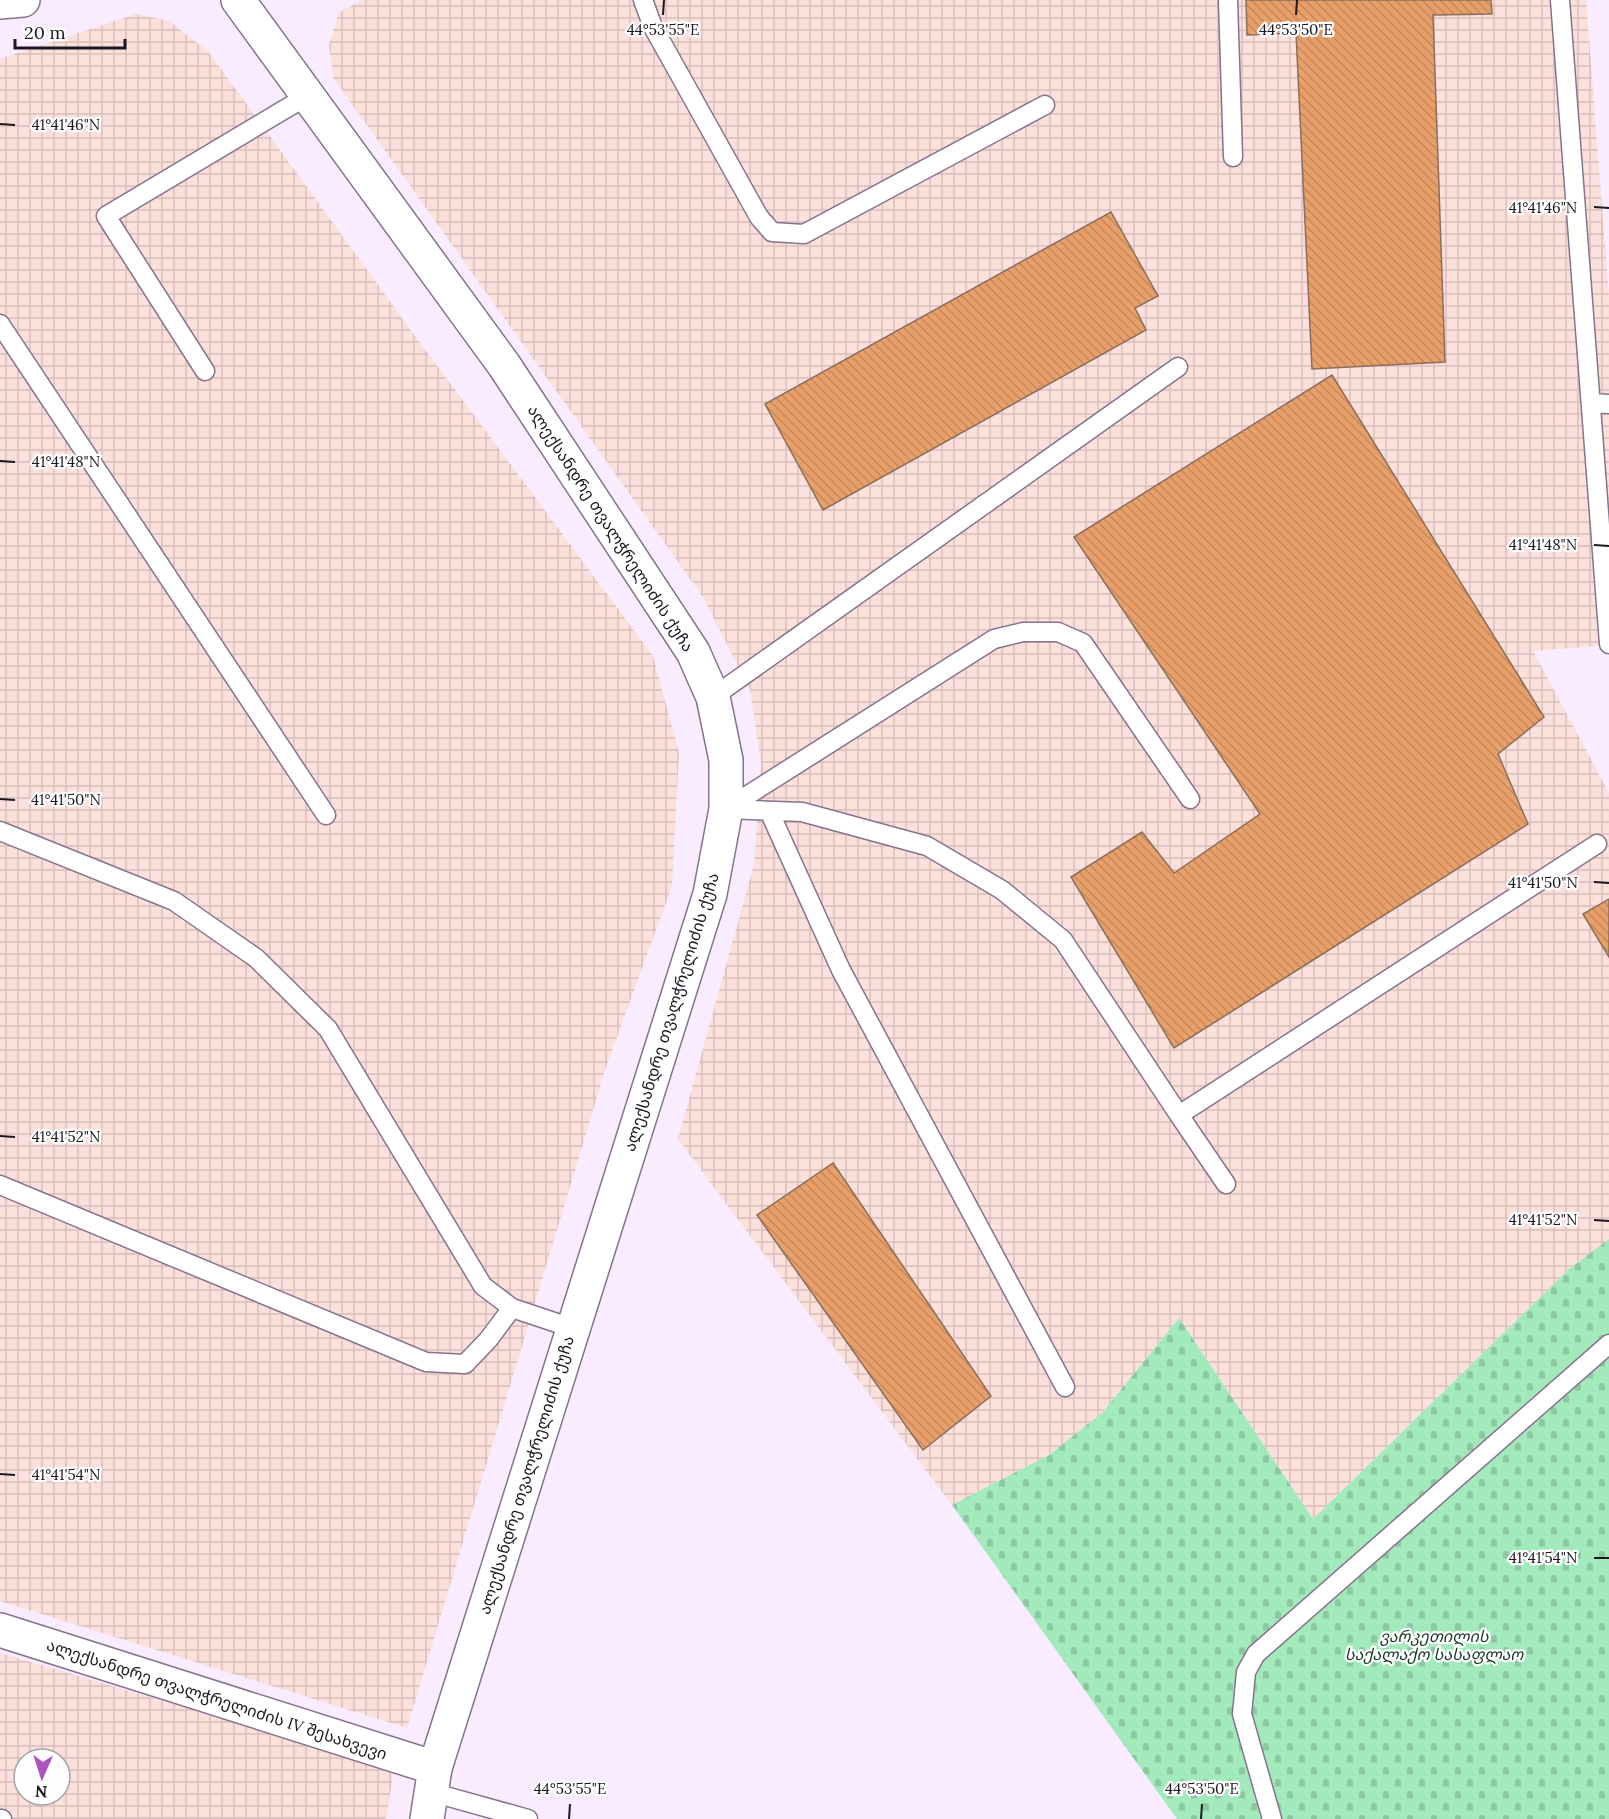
<svg xmlns="http://www.w3.org/2000/svg" width="1609" height="1819" font-family="Lora,'Noto Sans Georgian',serif">
<style>
.industrial{fill:url(#industrial-grid);fill-rule:evenodd}
.cemetery{fill:url(#cemetery-stones)}
.building{fill:url(#building-back-hatch);stroke:#8a6e5b;stroke-width:1.5}
.lines{fill:none;stroke-linecap:round;stroke-linejoin:round}
.service-casing{stroke:#86738e;stroke-width:21}
.minor-casing{stroke:#86738e;stroke-width:36}
.tertiary-casing{stroke:#86738e;stroke-width:36}
.service{stroke:#fff;stroke-width:18}
.minor{stroke:#fff;stroke-width:33}
.tertiary{stroke:#fff;stroke-width:33}
.ticks{fill:none;stroke:#1e1722;stroke-width:2}
.labels{text-anchor:middle;dominant-baseline:central;stroke-width:4.5;stroke-linejoin:round;paint-order:stroke}
.street-label{font-size:16px;fill:#1e1722;stroke:#fefefe}
.park-label{font-size:16px;font-style:italic;fill:#143924;stroke:#fefefe}
.ticks-label{font-size:15px;text-anchor:middle;fill:#1e1722;stroke:#fefefe;stroke-width:4.5;stroke-linejoin:round;paint-order:stroke}
</style>
<defs>
<pattern id="industrial-grid" width="8" height="8" patternUnits="userSpaceOnUse" patternTransform="scale(1.5)"><rect width="8" height="8" fill="#fbe0db"/><path d="M0 4h8M4 0v8" fill="none" stroke="#d7bfbc"/></pattern>
<pattern id="cemetery-stones" width="16" height="16" patternUnits="userSpaceOnUse" patternTransform="scale(1.5)"><rect width="16" height="16" fill="#a2eabc"/><path d="M2 7V4a2 2 0 0 1 4 0v3zM10 15v-3a2 2 0 0 1 4 0v3z" fill="#8bc8a1"/></pattern>
<pattern id="building-back-hatch" width="6" height="6" patternUnits="userSpaceOnUse" patternTransform="scale(1.5)"><rect width="6" height="6" fill="#e89f69"/><path d="M-1 5l2 2M0 0l6 6M5-1l2 2" fill="none" stroke="#c7885b"/></pattern>
</defs>
<rect width="100%" height="100%" fill="#f8ecfe"/>
<path class="industrial" d="M363,0H1586L1609,297V645L1533,651L1609,793V1239L1569,1269L1313,1519L1179,1318L1103,1412L1049,1455L952,1505L678,1139L754,864L761,763L750,690L703,597L334,79L329,45L339,12Z
M136,14L169,21L208,51L415,336L653,656L679,753L672,886L606,1067L407,1728L0,1601V59Z
M0,1653L394,1769L386,1819H0ZM24,1759H60V1795H24Z"/>
<path class="cemetery" d="M1609,1239V1819H1177L952,1505L1049,1455L1103,1412L1179,1318L1313,1519L1569,1269Z"/>
<path class="building" d="M1246,0H1491L1492,14L1433,15L1445,362L1312,369L1296,33L1247,35Z
M1111,212L1158,296L1135,308L1146,330L823,510L765,404Z
M1332,375L1544,717L1498,754L1528,824L1174,1048L1071,877L1142,832L1174,873L1260,814L1074,537Z
M1609,899V957L1583,914Z
M833,1163L991,1396L923,1450L757,1215Z"/>
<g class="lines">
<g class="service-casing">
<path id="service" d="M643,0L653,27L759,217L772,232L804,234L1045,105
M1228,0L1233,157
M1560,0L1609,644
M0,324L326,815
M205,371L106,216L307,96
M1591,403L1609,404
M713,697L1178,367
M726,809L802,812L927,846L1002,890L1063,940L1179,1115L1597,844
M726,809L994,639L1023,632H1058L1083,643L1190,799
M769,811L841,970L1065,1387
M0,831L174,901L256,958L328,1029L483,1286L512,1308L572,1328
M1179,1115L1226,1184
M0,1185L426,1362L465,1364L488,1340L512,1308
M431,1792L528,1819
M0,1819H2
M1272,1819L1242,1714L1246,1672L1256,1654L1609,1344"/>
</g>
<g class="minor-casing">
<path id="minor" d="M0,2L23,0
M0,1630L435,1768"/>
</g>
<g class="tertiary-casing">
<path id="tertiary" d="M238,0L504,365L693,652L713,697L726,760V809L710,894L435,1768L427,1819"/>
</g>
<use href="#service" class="service"/>
<use href="#minor" class="minor"/>
<use href="#tertiary" class="tertiary"/>
</g>
<path class="ticks" d="M663,15L664,0M1296,15L1297,0M0,124L15,125M1594,207L1609,208M0,461L15,462M1594,545L1609,546M0,799L15,800M1594,882L1609,883M0,1136L15,1137M1594,1220L1609,1221M0,1474L15,1475M1594,1558H1609M569,1819L570,1804M1201,1819L1202,1804"/>
<g class="labels">
<g class="street-label">
<text transform="translate(611 528) rotate(57)">ალექსანდრე თვალჭრელიძის ქუჩა</text>
<text transform="translate(671 1012) rotate(-73)">ალექსანდრე თვალჭრელიძის ქუჩა</text>
<text transform="translate(526 1475) rotate(-73)">ალექსანდრე თვალჭრელიძის ქუჩა</text>
<text transform="translate(217 1699) rotate(18)">ალექსანდრე თვალჭრელიძის IV შესახვევი</text>
</g>
<g class="park-label">
<text x="1434" y="1636">ვარკეთილის<tspan x="1434" dy="18">საქალაქო სასაფლაო</tspan></text>
</g>
</g>
<g class="ticks-label">
<text x="663" y="35">44°53'55"E</text>
<text x="1296" y="35">44°53'50"E</text>
<text x="66" y="130">41°41'46"N</text>
<text x="1543" y="213">41°41'46"N</text>
<text x="66" y="467">41°41'48"N</text>
<text x="1543" y="550">41°41'48"N</text>
<text x="66" y="805">41°41'50"N</text>
<text x="1543" y="888">41°41'50"N</text>
<text x="66" y="1142">41°41'52"N</text>
<text x="1543" y="1225">41°41'52"N</text>
<text x="66" y="1480">41°41'54"N</text>
<text x="1543" y="1563">41°41'54"N</text>
<text x="570" y="1794">44°53'55"E</text>
<text x="1202" y="1794">44°53'50"E</text>
</g>
<g transform="translate(42 1777) rotate(183)"><circle r="28" fill="#fefefe" stroke="#a4a2a6" stroke-width="1.5"/>
<path d="M0-4.5L10 22L0 15L-10 22Z" fill="#af53be"/>
<text y="-9" font-size="16" font-weight="bold" text-anchor="middle" fill="#1e1722">N</text>
</g>
<path d="M15 39v9h110v-9" fill="none" stroke="#1e1722" stroke-width="3"/>
<text x="24" y="39" font-size="18" fill="#1e1722" stroke="#fefefe" stroke-width="4.5" paint-order="stroke">20 m</text>
</svg>
